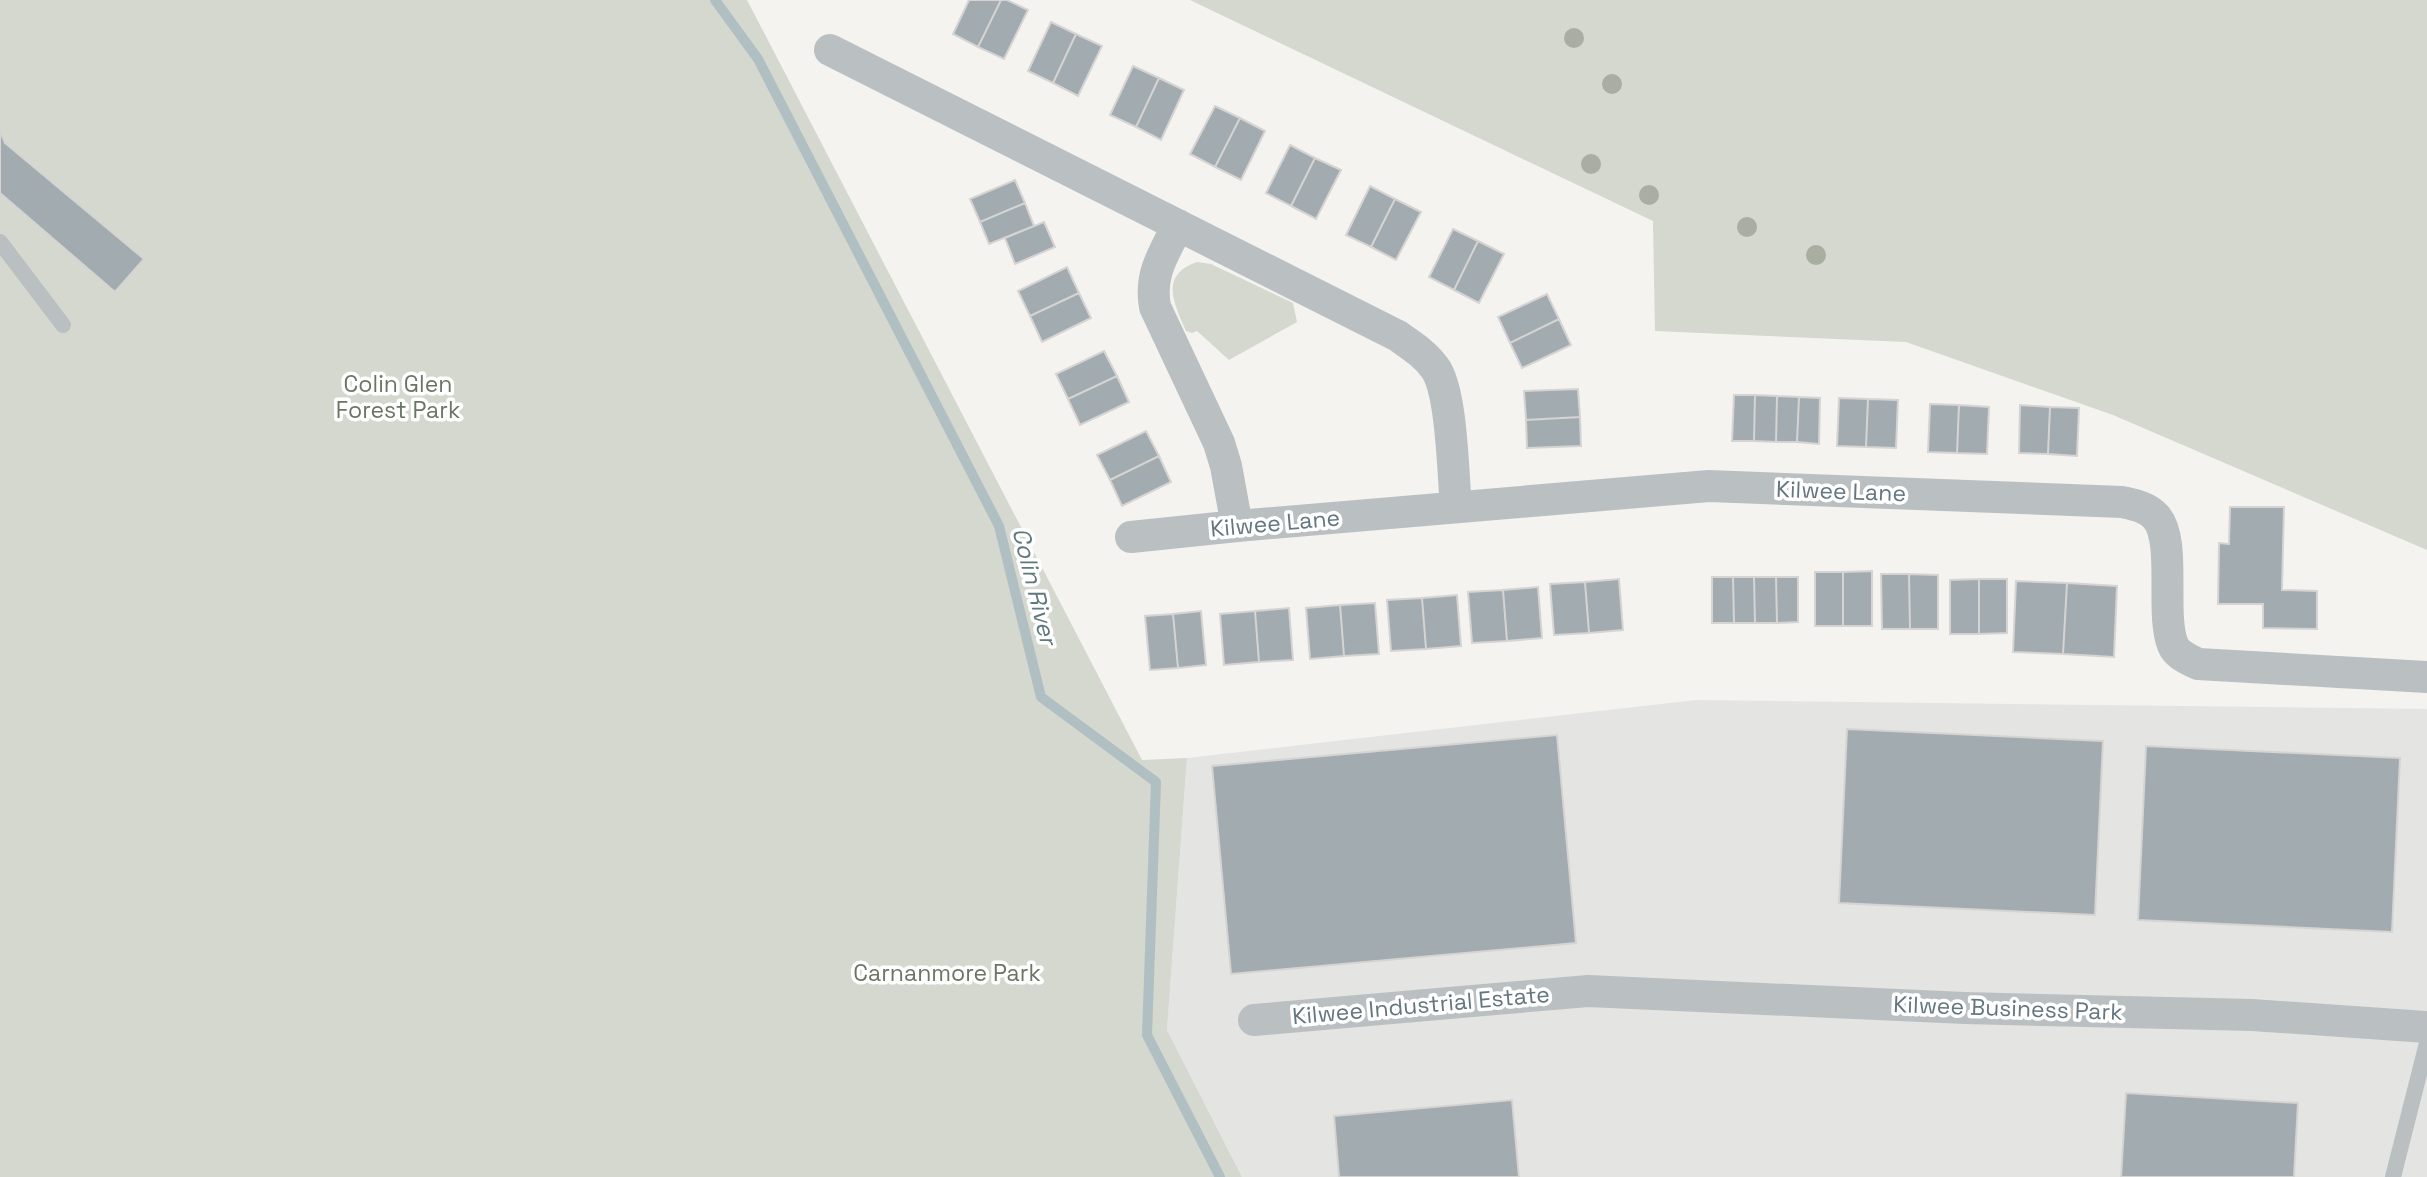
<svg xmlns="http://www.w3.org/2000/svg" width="2427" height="1177" font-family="'Space Grotesk',sans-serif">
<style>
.built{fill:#e4e5e3}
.green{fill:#d4d8cf}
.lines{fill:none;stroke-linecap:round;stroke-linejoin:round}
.stream{stroke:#b0bfc1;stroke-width:10}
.building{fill:#a2abaf;stroke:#d5d4d3;stroke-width:2}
.lane{stroke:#bac0c2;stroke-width:16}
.street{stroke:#bac0c2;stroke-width:32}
.tree{fill:#a8aea2}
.labels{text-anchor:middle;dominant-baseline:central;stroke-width:7;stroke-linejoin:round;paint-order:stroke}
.park-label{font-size:23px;fill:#6a7663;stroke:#fff}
.street-label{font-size:23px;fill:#64777f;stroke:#fff}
.water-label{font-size:24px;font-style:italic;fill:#60797c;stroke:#fff}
</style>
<rect width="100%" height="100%" fill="#f4f3f0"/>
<path class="built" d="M1696,700L2427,709V1177H1242L1167,1030L1187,758Z"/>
<path class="green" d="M0,0H747L1142,760L1187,758L1167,1030L1242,1177H0Z
M1190,0H2427V550L2113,415L1906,342L1655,331L1653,221Z
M1197,262L1211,264L1293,303L1297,322L1229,360L1197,331L1192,333L1186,331C1174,304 1159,275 1197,262Z"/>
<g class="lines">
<path class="stream" d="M715,0L758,59L999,526L1041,697L1156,782L1147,1035L1220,1177"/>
</g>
<path class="building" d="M969,0H1001L978,47L953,34Z
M1001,0H1007L1028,10L1004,59L978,47Z
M1051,22L1076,34L1053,83L1028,71Z
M1076,34L1102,46L1078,96L1053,83Z
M1133,66L1159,78L1136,127L1110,115Z
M1159,78L1184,90L1161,140L1136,127Z
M1215,106L1240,118L1215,167L1190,154Z
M1240,118L1265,131L1241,180L1215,167Z
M0,131L5,143L144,259L115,292L0,193Z
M1290,145L1315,158L1291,206L1266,193Z
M1315,158L1341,170L1316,219L1291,206Z
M1015,180L1025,203L980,222L970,199Z
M1370,186L1395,199L1371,247L1346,235Z
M1395,199L1421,212L1396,260L1371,247Z
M1025,203L1034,226L989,244L980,222Z
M1044,222L1055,247L1015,264L1005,238Z
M1453,229L1478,241L1454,290L1429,277Z
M1478,241L1504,254L1479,303L1454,290Z
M1067,267L1079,293L1030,316L1018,291Z
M1079,293L1091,318L1042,342L1030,316Z
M1547,294L1559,319L1510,343L1498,317Z
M1559,319L1571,345L1522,368L1510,343Z
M1104,351L1117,376L1068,399L1056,374Z
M1117,376L1129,402L1080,425L1068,399Z
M1578,389L1580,417L1526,420L1524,391Z
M1734,395H1755L1754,441H1732Z
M1755,395L1777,396L1776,442L1754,441Z
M1777,396L1799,397L1797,442H1776Z
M1799,397L1820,398L1819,444L1797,442Z
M1839,398L1868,399L1866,447L1837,446Z
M1868,399L1898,400L1896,448L1866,447Z
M1930,404L1959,405L1957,453L1928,452Z
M1959,405L1989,407L1987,454L1957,453Z
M2020,405L2050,407L2048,454L2019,453Z
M2050,407L2079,408L2077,456L2048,454Z
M1580,417L1581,446L1527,448L1526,420Z
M1146,431L1159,456L1110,480L1097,455Z
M1159,456L1171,482L1122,506L1110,480Z
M2230,507H2284L2282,590L2317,591V629L2263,628V604H2218L2219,543L2229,544Z
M1872,571V626H1843V572Z
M1815,572H1843V626H1815Z
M1881,574H1909L1910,629H1882Z
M1909,574L1938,575V629H1910Z
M1712,577H1733L1734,623H1712Z
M1733,577H1754L1755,623H1734Z
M1754,577H1776L1777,623H1755Z
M1776,577H1798V622L1777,623Z
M1619,579L1623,630L1589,633L1585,582Z
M1979,579H2007V633L1979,634Z
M1979,579V634H1950V580Z
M2016,581L2067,583L2063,654L2013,652Z
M1585,582L1589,633L1554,635L1550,584Z
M2067,583L2117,586L2114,657L2063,654Z
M1538,587L1542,638L1507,641L1503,590Z
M1503,590L1507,641L1472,643L1468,592Z
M1457,595L1461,646L1426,649L1422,598Z
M1422,598L1426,649L1391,651L1387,600Z
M1375,603L1379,654L1344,656L1340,605Z
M1340,605L1344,656L1310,659L1306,608Z
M1289,608L1293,660L1259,662L1255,611Z
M1201,611L1206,665L1178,668L1173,614Z
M1255,611L1259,662L1224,665L1220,614Z
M1173,614L1178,668L1150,670L1145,616Z
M1847,729L2103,741L2095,915L1839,903Z
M1557,735L1576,943L1231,974L1212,766Z
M2146,746L2400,758L2392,932L2138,920Z
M2126,1093L2298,1103L2294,1177H2121Z
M1512,1100L1519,1177H1339L1334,1116Z"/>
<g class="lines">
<path class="lane" d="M0,242L63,325
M2393,1177L2427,1043"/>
<path class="street" d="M830,50L1398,336C1412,346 1425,354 1435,368C1452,391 1453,475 1456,507
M1178,225C1164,254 1149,273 1155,307L1219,443L1226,466L1237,526
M1131,537L1237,526L1709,486L2122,502C2135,505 2147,507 2156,517C2177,540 2160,614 2173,645C2177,655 2188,659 2198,664L2427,677
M1254,1020L1588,991L1965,1008L2252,1015L2427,1027"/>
</g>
<g class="tree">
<circle cx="1574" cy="38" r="10"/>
<circle cx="1612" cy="84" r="10"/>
<circle cx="1591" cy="164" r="10"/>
<circle cx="1649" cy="195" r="10"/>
<circle cx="1747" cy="227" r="10"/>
<circle cx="1816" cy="255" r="10"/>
</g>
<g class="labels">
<g class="park-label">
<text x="398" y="384">Colin Glen<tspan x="398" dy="26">Forest Park</tspan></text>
<text x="947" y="973">Carnanmore Park</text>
</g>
<g class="street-label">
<text transform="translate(1841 491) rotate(2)">Kilwee Lane</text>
<text transform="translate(1275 523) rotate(-5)">Kilwee Lane</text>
<text transform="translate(1421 1005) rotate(-5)">Kilwee Industrial Estate</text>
<text transform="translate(2008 1008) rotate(2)">Kilwee Business Park</text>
</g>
<g class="water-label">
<text transform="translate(1035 586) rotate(76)">Colin River</text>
</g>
</g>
</svg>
